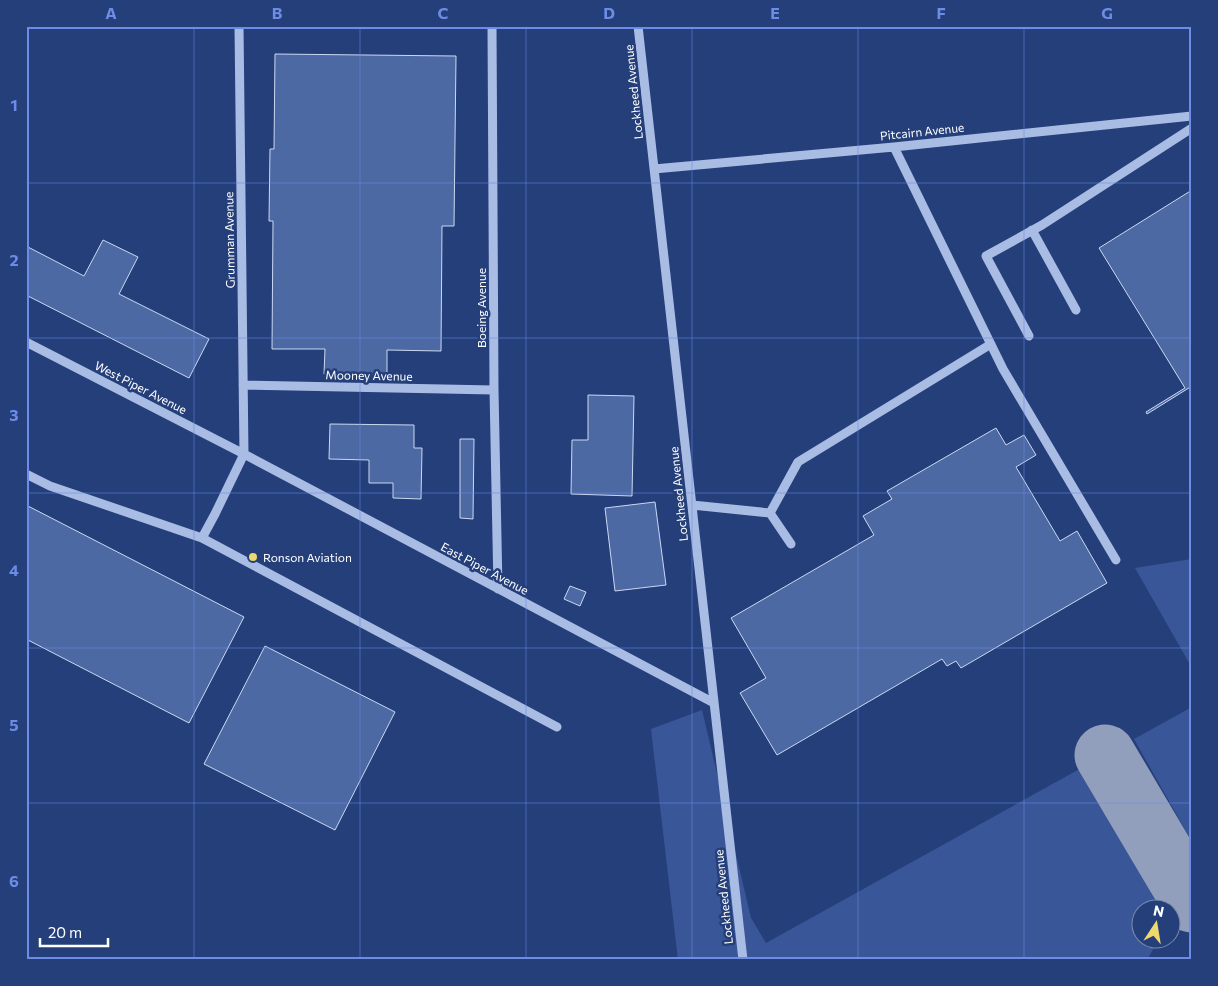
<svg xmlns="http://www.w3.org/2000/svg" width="1218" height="986" font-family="Commissioner,sans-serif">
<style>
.green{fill:#395798}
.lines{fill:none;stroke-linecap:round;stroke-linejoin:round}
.taxiway{stroke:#929fbc;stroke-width:61}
.building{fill:#4d69a3;stroke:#cbd8f3}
.minor{stroke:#a9bce4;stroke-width:9}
.grid{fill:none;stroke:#6c8ce6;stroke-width:1;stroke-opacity:0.55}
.poi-dot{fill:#edd96d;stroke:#253f7a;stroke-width:2}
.labels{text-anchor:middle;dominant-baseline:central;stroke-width:5;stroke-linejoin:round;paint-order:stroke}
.street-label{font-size:12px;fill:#fff;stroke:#253f7a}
.poi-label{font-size:12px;fill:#fff;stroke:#253f7a;text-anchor:start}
.neatline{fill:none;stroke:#6c8ce6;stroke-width:2}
.grid-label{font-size:16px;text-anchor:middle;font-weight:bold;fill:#6c8ce6}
</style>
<rect width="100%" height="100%" fill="#253f7a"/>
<path class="green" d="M1192,559V668L1135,568Z
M1192,707V842L1134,739Z
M702,710L751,918L766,943L1085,766L1159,908H1140V938L1159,939L1147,960H678L651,729Z"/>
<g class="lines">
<path class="taxiway" d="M1105,755L1192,902"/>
</g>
<path class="building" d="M275,54L456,56L454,226H442L441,351L387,350V375L324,374L325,349H272L273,221H269L270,149H274Z
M1192,190V386L1147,414L1146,412L1185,388L1099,248Z
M103,240L138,257L119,294L209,339L189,378L26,295V246L84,276Z
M588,395L634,396L632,496L571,494L572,440H588Z
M330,424L414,425V448H422L421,499L393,498V483H369V460L329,459Z
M996,428L1006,445L1024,435L1036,455L1016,467L1060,541L1077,531L1107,583L961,668L956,661L947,666L942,659L777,755L740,693L766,678L731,618L874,535L863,516L892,499L887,491Z
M460,439H474L473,519L460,518Z
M655,502L666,585L615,591L605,508Z
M26,505L244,617L189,723L26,639Z
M570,586L586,592L580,606L564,599Z
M265,646L395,712L335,830L204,764Z"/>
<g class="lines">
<path class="minor" d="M492,26L494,390L498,589
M638,26L743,960
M894,147L1003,369L1116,560
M654,169L894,147L1192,116
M1032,230L1076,310
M1029,336L986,256L1042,225L1192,128
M26,342L244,454L714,703
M243,385L494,390
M26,474L50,486L202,538L215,514L244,454L239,26
M692,505L770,513L798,462L991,344
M770,513L791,544
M202,538L557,727"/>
</g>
<path class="grid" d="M194,26V960M360,26V960M526,26V960M692,26V960M858,26V960M1024,26V960M26,183H1192M26,338H1192M26,493H1192M26,648H1192M26,803H1192"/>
<circle class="poi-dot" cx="253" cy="557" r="5"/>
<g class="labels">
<g class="street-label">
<text transform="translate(633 92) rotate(-96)">Lockheed Avenue</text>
<text transform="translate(922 131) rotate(-6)">Pitcairn Avenue</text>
<text transform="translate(229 240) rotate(-91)">Grumman Avenue</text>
<text transform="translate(481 308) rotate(-90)">Boeing Avenue</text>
<text transform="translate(369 375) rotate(1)">Mooney Avenue</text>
<text transform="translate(141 387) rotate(27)">West Piper Avenue</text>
<text transform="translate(678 494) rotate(-96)">Lockheed Avenue</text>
<text transform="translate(485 568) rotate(28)">East Piper Avenue</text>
<text transform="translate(723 897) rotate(-96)">Lockheed Avenue</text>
</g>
<g class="poi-label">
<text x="263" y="557">Ronson Aviation</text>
</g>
</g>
<rect width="1218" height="986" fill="none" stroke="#253f7a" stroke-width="55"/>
<g transform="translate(1156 924) rotate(12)"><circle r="24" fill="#253f7a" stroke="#7c8caf"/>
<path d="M0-4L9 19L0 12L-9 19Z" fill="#edd96d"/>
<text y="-8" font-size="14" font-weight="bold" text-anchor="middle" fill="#ffffff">N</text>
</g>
<path d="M40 938v8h68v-8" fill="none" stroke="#ffffff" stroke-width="2.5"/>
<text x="48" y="938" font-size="15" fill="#ffffff" stroke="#253f7a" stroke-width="4" paint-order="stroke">20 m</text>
<rect x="28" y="28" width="1162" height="930" class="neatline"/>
<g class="grid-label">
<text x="111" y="19">A</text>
<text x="277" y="19">B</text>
<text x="443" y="19">C</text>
<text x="609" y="19">D</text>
<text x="775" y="19">E</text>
<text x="941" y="19">F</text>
<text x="1107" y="19">G</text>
<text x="14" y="111">1</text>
<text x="14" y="266">2</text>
<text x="14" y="421">3</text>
<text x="14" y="576">4</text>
<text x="14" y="731">5</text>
<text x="14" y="887">6</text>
</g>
</svg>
